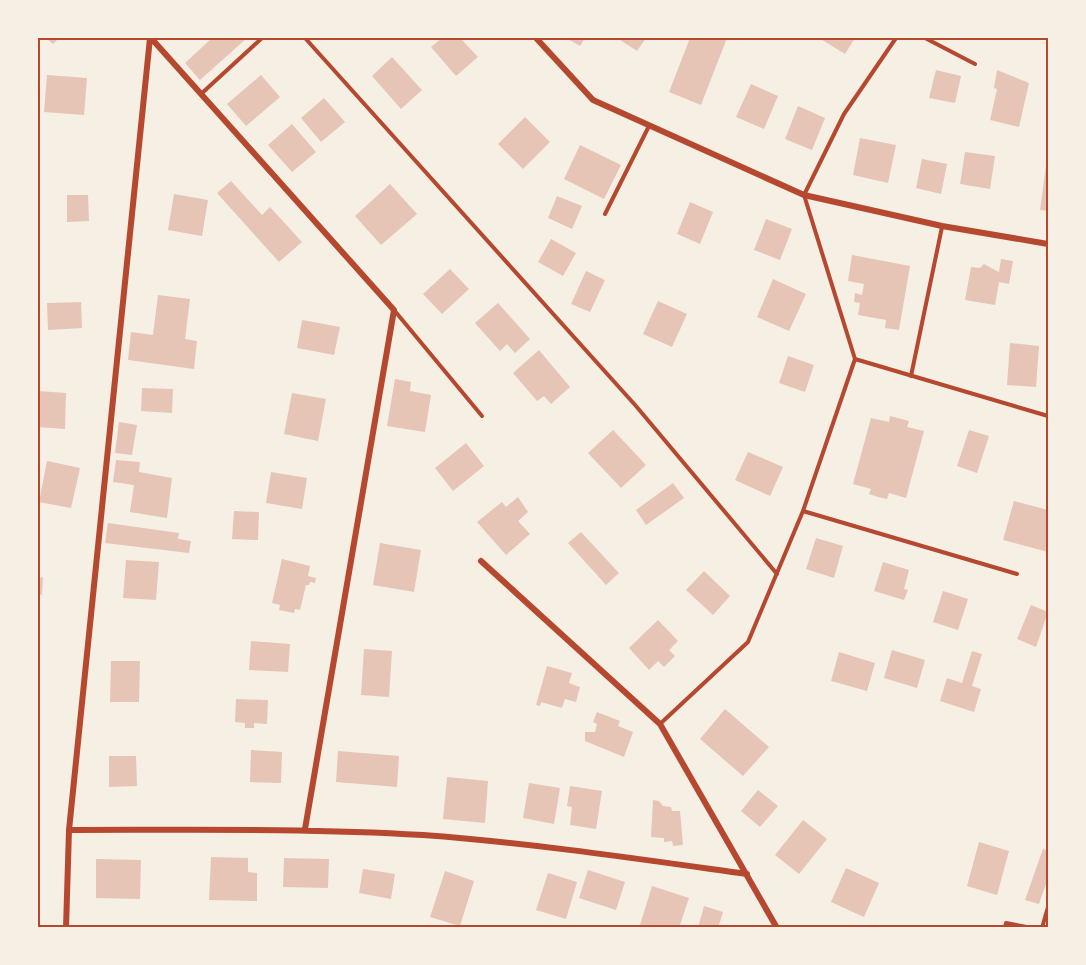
<svg xmlns="http://www.w3.org/2000/svg" width="1086" height="965" font-family="Raleway,sans-serif">
<style>
.building{fill:#e6c5b7}
.lines{fill:none;stroke-linecap:round;stroke-linejoin:round}
.service{stroke:#b5482f;stroke-width:4}
.minor{stroke:#b5482f;stroke-width:6}
.neatline{fill:none;stroke:#b5482f;stroke-width:2}
</style>
<rect width="100%" height="100%" fill="#f6efe4"/>
<path class="building" d="M46,38H59L53,44Z
M212,38H247L200,80L185,63Z
M442,38H460L478,57L456,76L431,47Z
M566,38H585L580,46Z
M617,38H646L637,51Z
M690,38H727L701,105L669,92Z
M819,38H855L845,54Z
M392,57L422,90L401,109L372,76Z
M936,70L961,76L955,103L929,98Z
M997,70L1029,83L1019,127L990,120L997,89L994,88Z
M47,75L87,78L84,115L44,112Z
M261,75L280,97L246,126L227,104Z
M751,84L778,96L764,129L736,117Z
M324,98L345,122L321,142L301,118Z
M798,106L825,118L812,150L785,139Z
M525,117L550,142L523,169L498,144Z
M292,124L316,152L292,172L268,145Z
M860,138L896,145L888,183L853,175Z
M580,145L621,165L604,199L564,179Z
M965,152L995,156L990,189L960,184Z
M922,159L947,164L941,194L916,188Z
M1046,166H1048V211L1040,210Z
M231,181L262,215L270,207L302,242L279,262L217,193Z
M390,184L417,214L381,245L355,216Z
M174,194L208,200L202,236L168,230Z
M67,195H88L89,221L67,222Z
M557,196L582,206L572,229L548,218Z
M690,202L713,212L700,244L677,234Z
M766,219L792,229L780,260L754,250Z
M551,239L576,253L563,276L538,262Z
M852,255L910,266L899,330L885,328L886,320L858,315L860,303L854,302L855,293L862,295L864,284L848,281Z
M1001,259L1013,261L1009,284L999,282L995,305L965,300L971,267L980,268L984,264L999,272Z
M450,269L469,289L442,314L423,294Z
M586,271L605,280L590,312L571,304Z
M773,279L806,294L789,331L757,317Z
M158,295L190,299L185,339L197,341L194,369L128,360L131,332L153,335Z
M658,301L687,314L672,347L643,334Z
M81,302L82,328L48,330L47,303Z
M498,303L530,339L515,353L507,344L500,351L475,323Z
M302,320L340,327L334,355L297,348Z
M1010,343L1039,346L1036,387L1007,385Z
M539,350L570,387L551,404L544,396L537,401L513,373Z
M788,356L814,365L805,392L779,383Z
M395,379L411,382L410,391L431,395L425,432L387,426Z
M142,388L173,389L172,413L141,411Z
M38,391L66,393L65,429L38,427Z
M292,393L326,399L318,441L284,434Z
M890,416L909,421L907,427L924,431L906,498L889,493L887,499L878,497L869,494L871,489L853,484L871,418L889,422Z
M119,422L137,425L132,455L115,453Z
M613,430L646,465L621,488L588,453Z
M969,430L989,436L977,473L957,466Z
M466,443L484,466L453,491L435,468Z
M748,452L783,467L770,496L735,480Z
M116,460L140,462L139,472L172,478L167,518L130,512L134,485L113,482Z
M47,461L80,468L71,508L39,502Z
M271,472L307,478L302,509L266,503Z
M673,483L684,498L646,525L636,510Z
M518,497L528,512L518,521L530,534L506,555L477,522L502,502L506,507Z
M1014,501L1048,510V552L1003,540Z
M234,511L259,512L258,540L232,539Z
M108,523L179,533L178,539L191,541L189,553L105,543Z
M581,532L619,573L606,585L568,543Z
M816,538L843,546L834,578L806,569Z
M380,543L421,550L414,592L373,585Z
M282,559L310,566L308,576L316,578L315,583L310,582L309,585H306L300,610L295,609L294,613L279,610L280,605L272,603Z
M126,560L159,562L156,600L123,598Z
M883,562L909,570L904,589L908,590L904,600L874,591Z
M704,571L730,596L713,615L686,590Z
M43,577L42,595L38,593V579Z
M943,591L968,599L958,630L933,622Z
M1031,605L1048,612L1036,647L1017,639Z
M658,620L678,641L669,650L675,656L664,667L658,661L649,670L629,648Z
M251,641L290,644L288,672L249,670Z
M364,649L392,651L389,697L361,695Z
M892,650L925,660L917,688L884,678Z
M972,651L982,654L972,686L981,689L974,712L940,701L947,678L962,683Z
M839,652L875,663L867,691L831,681Z
M111,661H140L139,702H110Z
M547,666L572,673L569,683L580,687L576,702L565,699L562,708L541,702L540,706L536,705Z
M236,699L268,700L267,724L254,723V728H245V723L235,722Z
M725,709L769,747L743,776L700,739Z
M597,712L620,721L618,726L633,732L624,757L585,741V732H595L597,724L593,722Z
M251,750L282,752L281,783L250,782Z
M338,751L399,756L397,787L336,782Z
M109,756H136L137,786L109,787Z
M447,777L488,781L485,823L443,819Z
M529,783L560,788L554,824L523,818Z
M570,786L602,791L596,829L570,825L572,807L567,806Z
M758,790L778,806L760,827L741,811Z
M653,800L659,801L663,806L671,807L672,811H680L683,845L673,846L672,841L664,842V838L651,837Z
M803,820L827,839L799,874L775,855Z
M979,842L1009,851L997,895L967,886Z
M1043,849L1048,851V878L1039,904L1025,900Z
M211,857L248,858V872L257,873V901L209,900Z
M284,858L329,859L328,888L283,887Z
M96,859L141,860L140,899L96,898Z
M846,868L879,883L864,917L831,902Z
M363,869L395,874L391,899L359,893Z
M588,870L625,882L616,910L579,898Z
M445,871L474,881L460,926L430,917Z
M548,873L577,882L566,919L536,910Z
M652,886L689,898L679,928H649L640,925Z
M704,906L723,912L718,928H698Z"/>
<g class="lines">
<path class="service" d="M305,38L636,406L777,574
M896,38L844,114L804,195L855,359L803,511L1017,574
M925,38L975,64
M201,94L262,38
M605,214L649,126
M394,310L482,416
M855,359L1048,416
M911,376L942,227
M660,724L748,642L803,511
M1005,928L1006,923L1032,928
M1042,928L1048,907"/>
<path class="minor" d="M151,38L394,310L305,829
M536,38L593,100L804,195L942,226L1048,244
M481,561L660,724L777,928
M69,830C187,830 305,828 423,835C531,843 639,859 747,874
M66,928L69,830L150,38"/>
</g>
<rect width="1086" height="965" fill="none" stroke="#f6efe4" stroke-width="78"/>
<rect x="39" y="39" width="1008" height="887" class="neatline"/>
</svg>
